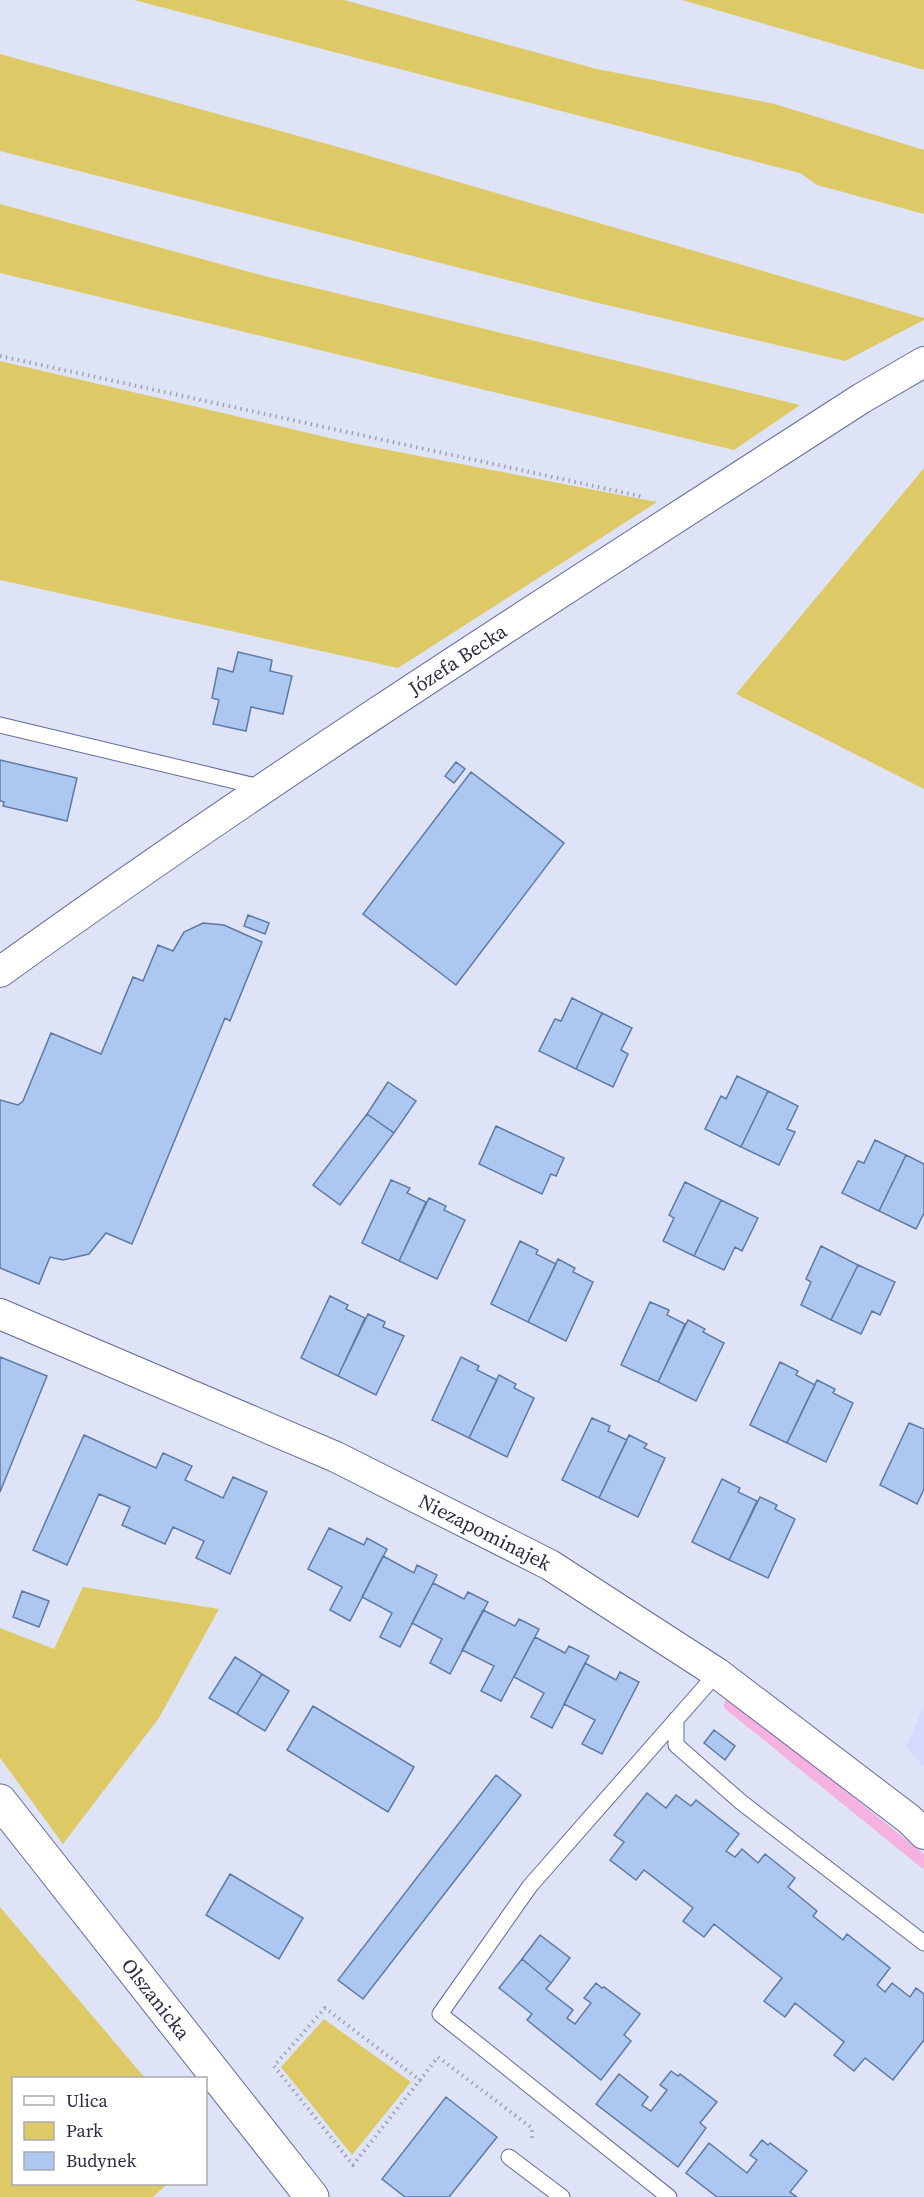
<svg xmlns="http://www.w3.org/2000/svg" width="924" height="2197" font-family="'Source Serif 4',serif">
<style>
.built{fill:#d5daff}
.green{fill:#ddca67}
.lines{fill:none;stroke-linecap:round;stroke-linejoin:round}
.stream{stroke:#f5b1df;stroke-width:12}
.building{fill:#acc8f1;stroke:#5e7aa5;stroke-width:1.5}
.service-casing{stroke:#666b9a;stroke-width:17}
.minor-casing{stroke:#666b9a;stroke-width:32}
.tertiary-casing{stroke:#666b9a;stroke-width:35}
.path{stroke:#9ea2b6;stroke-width:4;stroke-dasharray:1.5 4.5;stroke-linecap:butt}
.service{stroke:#fff;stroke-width:15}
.minor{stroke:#fff;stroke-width:30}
.tertiary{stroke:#fff;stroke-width:33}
.labels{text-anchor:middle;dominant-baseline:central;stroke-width:4.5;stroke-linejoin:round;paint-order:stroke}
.street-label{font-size:20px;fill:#2b2e42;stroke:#fff}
</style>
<rect width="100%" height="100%" fill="#dfe3f8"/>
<path class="built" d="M924,1706V1767L906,1747Z"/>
<path class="green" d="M134,0H344L597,69L775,104L924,150V214L817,185L800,173Z
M682,0H924V70Z
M0,54L349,150L924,318V320L845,361L594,302L0,151Z
M0,204L261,275L800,405L734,450L0,273Z
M0,361L347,442L657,502L398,668L0,580Z
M924,468V789L736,694Z
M83,1587L219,1609L159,1718L63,1844L0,1758V1628L54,1649Z
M0,1907L145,2078H14V2184H167L153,2197H0Z
M324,2019L411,2082L352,2155L281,2067Z"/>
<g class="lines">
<path class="stream" d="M730,1705L924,1862"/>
</g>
<path class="building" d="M238,652L272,660L270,671L292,676L283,714L251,707L246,731L213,724L219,700L212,698L218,668L233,672Z
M0,760L77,778L67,821L3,806L4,802L0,801Z
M456,762L465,769L454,783L445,776Z
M471,772L564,843L456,985L363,914Z
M248,915L269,923L265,934L244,926Z
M203,923L224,925L262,942L230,1021L225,1018L132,1244L106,1233L89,1254L63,1260L50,1257L39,1284L0,1268V1100L18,1105L23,1101L51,1033L101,1054L133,977L143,981L158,945L173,951L184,932Z
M572,998L602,1013L576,1069L539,1051L555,1019L561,1021Z
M602,1013L632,1028L621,1050L628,1054L613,1087L576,1069Z
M737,1076L768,1091L741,1147L705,1129L721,1096L726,1099Z
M388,1082L416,1101L394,1133L367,1114Z
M768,1091L798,1106L787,1129L795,1132L779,1165L741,1147Z
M367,1114L394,1133L340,1205L313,1185Z
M496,1126L564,1158L556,1176L551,1174L542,1194L479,1164Z
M875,1140L906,1155L879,1211L842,1193L858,1161L864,1163Z
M906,1155L924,1164V1213L916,1229L879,1211Z
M391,1180L410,1188L407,1193L426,1202L399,1261L362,1243Z
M685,1182L721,1200L694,1256L663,1241L674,1218L669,1215Z
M429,1198L446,1206L444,1210L465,1220L437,1279L399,1261Z
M721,1200L758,1218L742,1251L735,1247L724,1270L694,1256Z
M520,1241L538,1250L536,1254L556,1264L528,1322L491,1304Z
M821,1246L858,1265L831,1320L801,1305L811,1282L806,1279Z
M558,1259L575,1268L573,1272L593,1282L566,1341L528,1322Z
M858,1265L895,1282L880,1315L872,1311L861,1334L831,1320Z
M330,1296L348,1305L346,1309L365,1318L338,1376L301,1358Z
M650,1302L669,1310L667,1315L685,1324L658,1382L621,1365Z
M368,1314L385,1322L383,1327L404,1336L376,1395L338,1376Z
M688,1320L705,1329L703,1332L724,1343L696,1401L658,1382Z
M0,1357L47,1376L0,1492Z
M461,1357L479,1366L477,1370L497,1380L469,1438L432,1420Z
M780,1362L798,1371L796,1375L815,1385L787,1443L750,1425Z
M499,1375L516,1384L514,1388L534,1398L507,1457L469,1438Z
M817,1380L835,1389L833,1393L853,1403L826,1462L787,1443Z
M592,1418L610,1426L608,1431L627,1440L599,1498L562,1480Z
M909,1423L924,1429V1489L917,1504L880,1485Z
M84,1435L156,1468L163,1453L192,1466L185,1480L223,1498L233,1477L267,1492L230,1574L196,1558L204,1541L173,1527L165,1544L122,1525L130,1507L99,1494L67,1565L33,1550Z
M629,1435L647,1444L644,1448L665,1458L638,1517L599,1498Z
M722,1479L740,1488L738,1492L757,1501L729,1560L692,1542Z
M760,1497L777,1505L775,1509L795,1519L768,1578L729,1560Z
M329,1528L364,1545L367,1538L387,1549L350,1621L330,1610L342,1587L308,1569Z
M383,1556L414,1573L417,1565L437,1575L400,1647L380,1637L392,1613L362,1597Z
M433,1583L464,1599L468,1592L488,1602L450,1674L430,1663L442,1639L412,1623Z
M22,1591L49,1601L39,1627L13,1617Z
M483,1610L515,1626L519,1619L539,1629L501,1701L481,1691L494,1666L462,1650Z
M535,1637L565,1653L569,1646L589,1656L552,1728L531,1717L544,1693L514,1677Z
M235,1657L262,1674L237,1714L209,1698Z
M585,1663L616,1680L620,1672L639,1682L602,1754L582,1744L595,1720L564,1704Z
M262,1674L289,1691L265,1731L237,1714Z
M313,1706L414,1767L388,1812L287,1750Z
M714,1730L735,1746L725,1760L704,1743Z
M496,1775L521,1795L363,1999L338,1980Z
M647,1793L666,1808L676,1795L691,1806L696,1800L739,1834L726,1851L735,1857L742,1849L758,1863L765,1854L795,1878L788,1887L817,1911L813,1916L843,1940L847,1934L890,1968L877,1985L885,1992L892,1983L910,1997L916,1988L924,1994V2040L893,2080L865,2058L854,2071L834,2055L844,2042L795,2003L785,2017L764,2001L782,1978L714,1924L704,1937L683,1921L693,1908L644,1870L636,1880L610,1860L624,1842L614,1835Z
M230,1874L303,1918L279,1959L206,1915Z
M540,1935L570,1958L551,1983L522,1959Z
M522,1959L551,1983L546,1989L573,2010L567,2018L575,2024L591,2003L584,1998L596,1983L602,1988L604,1987L640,2014L624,2035L631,2041L601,2080L527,2020L532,2014L499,1988Z
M671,2071L678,2076L680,2074L717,2102L700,2123L706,2128L678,2167L596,2104L619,2074L648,2097L642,2105L651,2111L667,2090L660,2085Z
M446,2097L497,2137L449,2197H405L382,2179Z
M762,2140L768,2145L770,2143L807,2171L790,2192L797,2197H717L686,2173L709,2143L747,2173L757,2160L750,2155Z"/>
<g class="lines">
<g class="service-casing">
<path id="service" d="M0,725L264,788
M676,1719V1745L741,1802L924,1943
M509,2157L562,2197
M669,2197L440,2014L530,1886L717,1673"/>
</g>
<g class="minor-casing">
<g id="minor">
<path id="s1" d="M0,972C280,770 572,585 862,398L924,362"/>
<path id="s2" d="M0,1314L336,1457L550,1565L717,1673L909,1819L924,1834"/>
</g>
</g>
<g class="tertiary-casing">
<g id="tertiary">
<path id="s3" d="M0,1801L312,2197"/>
</g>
</g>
<path class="path" d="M0,356L644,497
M421,2081L325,2008L274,2066L353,2165L438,2057L532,2128V2139"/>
<use href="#service" class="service"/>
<use href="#minor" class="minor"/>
<use href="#tertiary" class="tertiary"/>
</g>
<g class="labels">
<g class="street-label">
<text stroke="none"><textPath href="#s1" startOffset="554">Józefa Becka</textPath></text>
<text stroke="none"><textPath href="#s2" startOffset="532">Niezapominajek</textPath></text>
<text stroke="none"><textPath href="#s3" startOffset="252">Olszanicka</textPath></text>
</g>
</g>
<rect x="12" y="2077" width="195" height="108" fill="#ffffff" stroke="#aaabb3" stroke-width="1.5"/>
<rect x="24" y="2096" width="30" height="9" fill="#ffffff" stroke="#aaabb3" stroke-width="1.5"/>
<text x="66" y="2107" font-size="18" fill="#2b2e42">Ulica</text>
<rect x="24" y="2122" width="30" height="18" fill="#ddca67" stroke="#aaabb3" stroke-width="1.5"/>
<text x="66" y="2137" font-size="18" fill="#2b2e42">Park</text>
<rect x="24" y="2152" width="30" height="18" fill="#acc8f1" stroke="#aaabb3" stroke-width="1.5"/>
<text x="66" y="2167" font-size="18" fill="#2b2e42">Budynek</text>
</svg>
